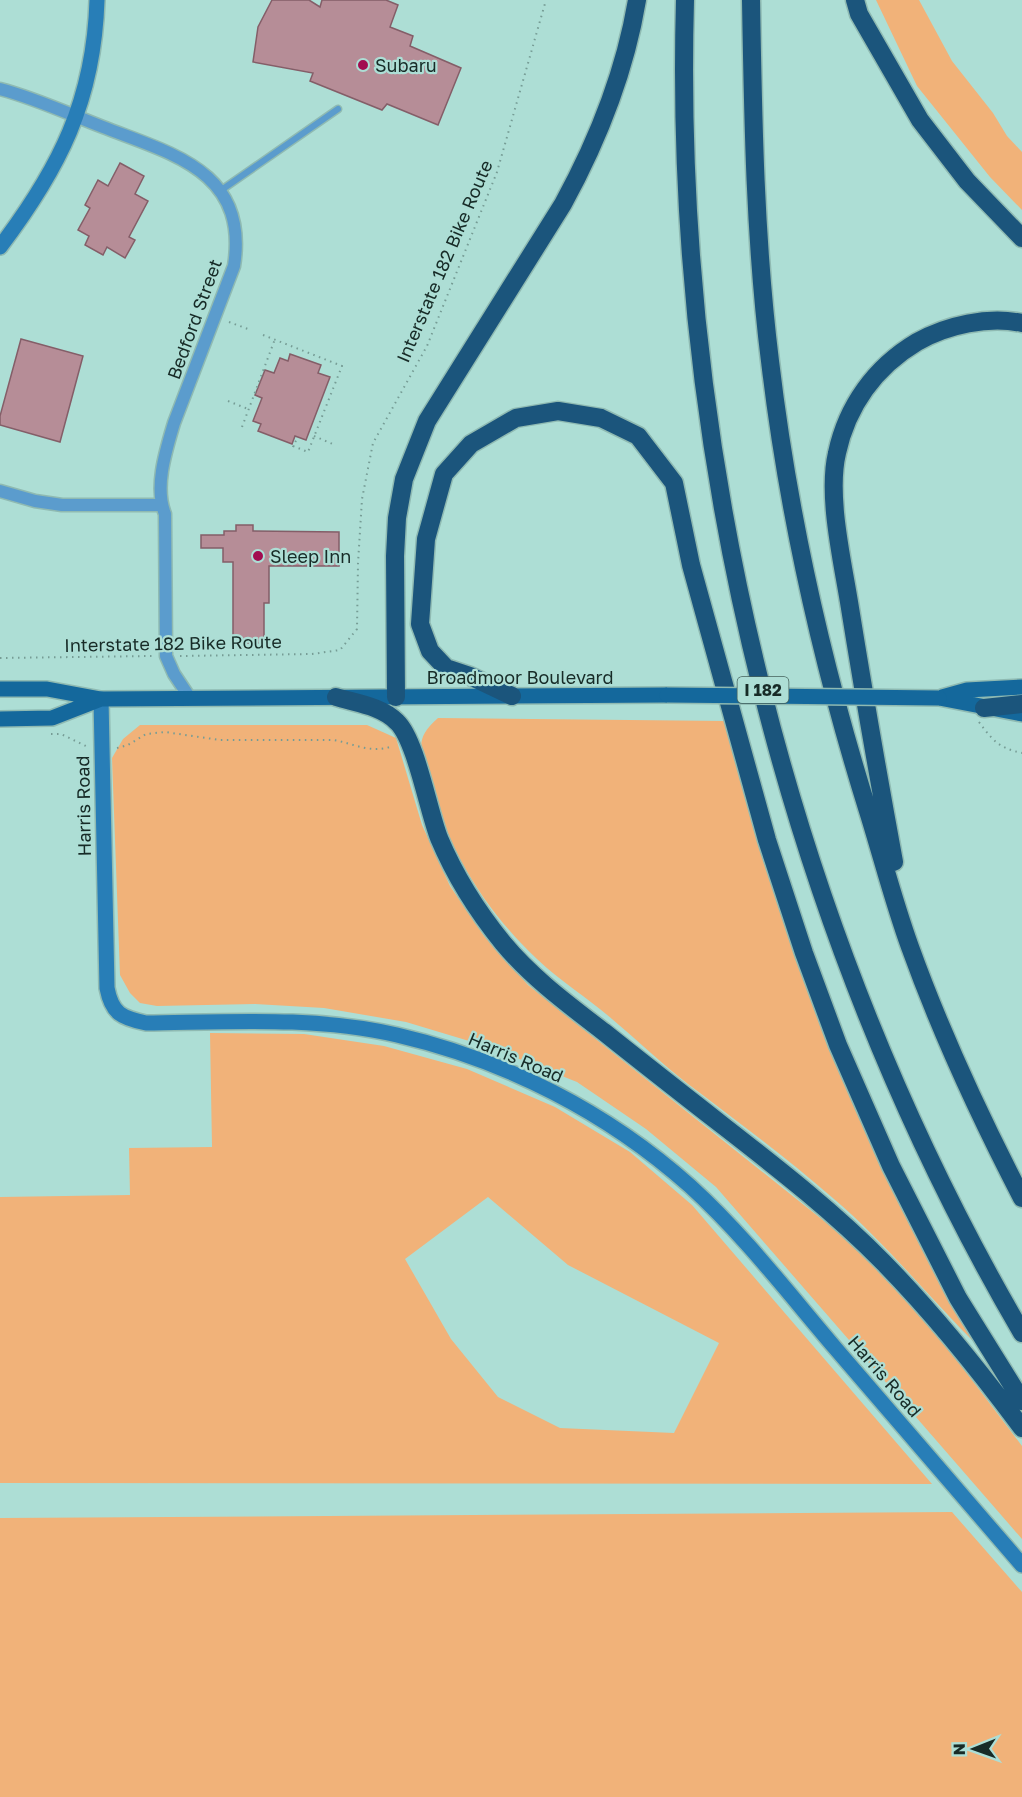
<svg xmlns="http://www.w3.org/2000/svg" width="1022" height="1797" font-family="'Golos Text',sans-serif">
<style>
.green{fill:#f1b279;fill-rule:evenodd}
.building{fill:#b68d97;stroke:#845e68;stroke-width:1.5}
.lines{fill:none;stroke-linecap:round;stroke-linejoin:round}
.lane-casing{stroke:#8fbab2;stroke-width:9}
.street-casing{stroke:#8fbab2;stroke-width:15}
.secondary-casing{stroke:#8fbab2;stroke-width:18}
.primary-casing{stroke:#8fbab2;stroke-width:18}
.highway-casing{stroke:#8fbab2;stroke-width:21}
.path{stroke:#769c95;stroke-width:2;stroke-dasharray:1.5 4.5;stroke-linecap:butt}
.lane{stroke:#5b9ccd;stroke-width:6}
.street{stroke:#5b9ccd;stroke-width:12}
.secondary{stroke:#287eb7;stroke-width:15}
.primary{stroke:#14689c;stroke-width:15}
.highway{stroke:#1b557c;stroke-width:18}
.primary-bridge-casing{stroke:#8fbab2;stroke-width:18;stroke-linecap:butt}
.primary-bridge{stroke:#14689c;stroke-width:15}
.poi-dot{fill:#a20d50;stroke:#added5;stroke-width:2}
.labels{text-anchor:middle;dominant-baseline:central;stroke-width:4.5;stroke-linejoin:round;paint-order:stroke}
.shield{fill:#added5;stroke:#44615b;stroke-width:1.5}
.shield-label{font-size:16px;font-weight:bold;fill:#172b27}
.poi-label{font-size:18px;fill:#172b27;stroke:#added5;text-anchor:start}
.street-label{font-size:18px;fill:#172b27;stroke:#added5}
</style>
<rect width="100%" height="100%" fill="#added5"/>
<path class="green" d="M876,0H919L952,61L993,113L1007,136L1022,152V210L990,177L917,86Z
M438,718L726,721L767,866L980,1348C930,1299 887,1244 834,1199C787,1158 737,1121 688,1084C661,1063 637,1040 612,1019C588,998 560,981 537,959C487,912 447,850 431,783C423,753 411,741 438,718Z
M140,725H367L396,738L422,825L450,886L484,936L528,985L849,1241L934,1330L1022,1446V1539L716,1187L646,1129L577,1082L489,1047L406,1022L324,1008L255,1004L157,1006L140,1003L130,993L120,975L112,758L123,739Z
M210,1033L304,1034L384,1046L467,1069L555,1107L630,1152L692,1205L932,1484L0,1483V1197L130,1195L129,1148L212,1147ZM488,1197L568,1265L719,1343L674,1433L560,1428L498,1397L451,1339L405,1259Z
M952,1512L1022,1592V1797H0V1518Z"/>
<path class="building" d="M272,0H309L320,7L322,0H386L398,5L390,27L413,36L410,46L461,68L438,125L387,104L382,110L310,81L313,73L253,62L258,27Z
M120,163L144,176L135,194L148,201L129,237L135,240L125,258L107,247L103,255L85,245L89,236L78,230L90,208L85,205L98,180L108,186Z
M21,339L83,356L60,442L0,425V416Z
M290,354L321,365L318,373L330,377L306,440L295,436L292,444L258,431L261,424L253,421L262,398L255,395L265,370L274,373L280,358L288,361Z
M236,525H253V531L339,532V566H269V603H264V643H233V562H223V548H201V535H224V531H236Z"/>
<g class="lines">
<g class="lane-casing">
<path id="lane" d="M220,191L338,109"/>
</g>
<g class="street-casing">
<path id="street" d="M0,89C35,98 69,114 103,127C172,154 249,171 234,266L174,423C166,450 154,487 165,514L166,656L174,674L190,698
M0,491L35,501L62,505H161"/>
</g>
<g class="secondary-casing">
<path id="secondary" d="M0,247C59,169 94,101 97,0
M101,699L107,988C112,1014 122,1018 146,1023C229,1022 314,1016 397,1035C505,1060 607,1112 690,1186C744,1235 789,1294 836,1349C898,1421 960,1493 1022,1565"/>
</g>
<g class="primary-casing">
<path id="primary" d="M0,689H47L101,699L667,695
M942,697L967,690L1022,687
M939,698L1022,714
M0,719L52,718L101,699"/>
</g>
<g class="highway-casing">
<path id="highway" d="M685,0C672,459 791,937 1022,1333
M751,0C753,121 755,241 770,361C788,513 822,664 868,811C882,856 894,903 910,947C941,1033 980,1117 1022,1198
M855,0L859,14L920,120L967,181L1022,238
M512,696L470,676L446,668L430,651L420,624L426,539L444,474L471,444L516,418L558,411L601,418L638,436L674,483L691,565L767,840L804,953L838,1045L891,1166L958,1298L1022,1401
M336,697C356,703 382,706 397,722C416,740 428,810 439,838C455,876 477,911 503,943C532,978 569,1005 604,1032C644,1064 685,1096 726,1128C780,1170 835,1213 883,1262C934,1314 979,1370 1022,1428
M396,697L395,556L397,518L404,479L427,421L563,204C598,140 625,72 637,0
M984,708L1022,704
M894,862C878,775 863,689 849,602C842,559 827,495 837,453C847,406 875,367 917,342C947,325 988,316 1022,323"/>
</g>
<path class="path" d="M229,322L248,329
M263,335L342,366L308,452L293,446L297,439
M228,401L248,409
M242,427L275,339
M314,436L335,445
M180,656L312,654L340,650L357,629L358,563L362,499L373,443L427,346L497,172L546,0
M0,658L153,656
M979,722C993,741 999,748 1022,753
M51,734H61L88,747
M117,748L128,745L146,734L165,732L220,740H334C355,744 371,754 393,746"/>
<use href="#lane" class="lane"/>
<use href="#street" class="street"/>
<use href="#secondary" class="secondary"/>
<use href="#primary" class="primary"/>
<use href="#highway" class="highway"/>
<g class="primary-bridge-casing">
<path id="primary-bridge" d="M667,695L939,698"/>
</g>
<use href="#primary-bridge" class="primary-bridge"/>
</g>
<g class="poi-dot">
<circle cx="363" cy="65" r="6"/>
<circle cx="258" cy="556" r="6"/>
</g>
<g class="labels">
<rect class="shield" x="737.5" y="677" width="51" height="26" rx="4.5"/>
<g class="shield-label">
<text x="763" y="690">I 182</text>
</g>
<g class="poi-label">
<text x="375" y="65">Subaru</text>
<text x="270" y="556">Sleep Inn</text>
</g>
<g class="street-label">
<text transform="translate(444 261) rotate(-67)">Interstate 182 Bike Route</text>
<text transform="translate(194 319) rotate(-70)">Bedford Street</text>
<text transform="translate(173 643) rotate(-1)">Interstate 182 Bike Route</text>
<text x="520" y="677">Broadmoor Boulevard</text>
<text transform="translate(83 806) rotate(-91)">Harris Road</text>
<text transform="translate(516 1057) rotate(23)">Harris Road</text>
<text transform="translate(885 1376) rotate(49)">Harris Road</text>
</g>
</g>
<g transform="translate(974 1749) rotate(269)" stroke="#added5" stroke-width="4.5" paint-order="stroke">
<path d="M0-4.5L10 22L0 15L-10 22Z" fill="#172b27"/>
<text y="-9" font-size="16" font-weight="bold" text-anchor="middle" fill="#172b27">N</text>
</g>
</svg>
